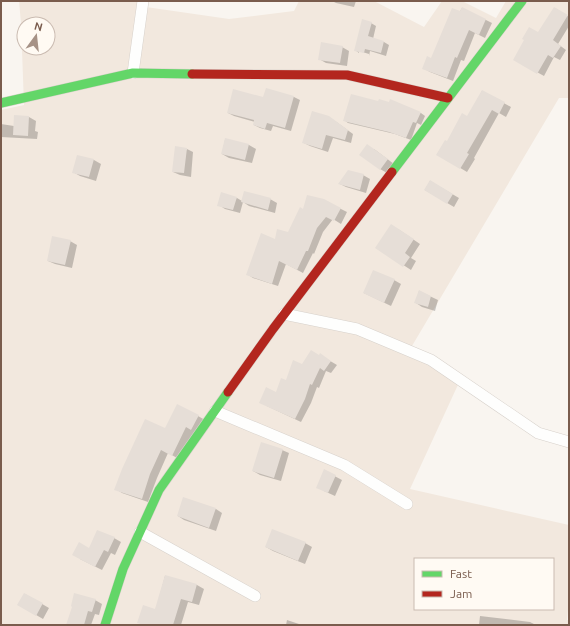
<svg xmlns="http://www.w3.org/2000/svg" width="570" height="626" font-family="Ubuntu,sans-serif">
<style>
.residential{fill:#f2e8de;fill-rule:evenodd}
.shadow{fill:#0003}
.building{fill:#e6ded7}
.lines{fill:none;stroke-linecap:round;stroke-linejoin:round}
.street-casing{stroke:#d7d1cb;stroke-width:12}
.fast-casing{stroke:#d9d2cb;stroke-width:10}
.jam-casing{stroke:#d9d2cb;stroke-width:10}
.street{stroke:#fefefd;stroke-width:11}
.fast{stroke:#63d668;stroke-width:9}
.jam{stroke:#b3261e;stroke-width:9}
</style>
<rect width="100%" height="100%" fill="#f9f5f0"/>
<path class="residential" d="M19,1H147L146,7L229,19L294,11L299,1H374L424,27L442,1H462L496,18L506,1H569V98H559L409,351L462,376L410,489L569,525V600L567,620H569V625H1V110L24,105L21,23ZM24,24H48V48H24ZM415,559H553V609H415Z"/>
<path class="shadow" d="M332,1H356L354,7L336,3Z
M462,8L492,23L485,38L475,33L464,61L461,60L453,81L430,72L423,68L432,59Z
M555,8L569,17V26L558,44L566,50L560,60L554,57L544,76L515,60L539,34Z
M371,23L376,26L373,39L384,42L389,45L386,56L370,51L369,56V54L359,51V53L355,50Z
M342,47L349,51L347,66L326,63L319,59Z
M482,91L511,107L506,117L499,113L474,158L475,159L467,172L437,154L468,117Z
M294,97L300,100L291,131L273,126L271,131L260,128L254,125L255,122L234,116L228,113L264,98Z
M421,113L425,116L421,125L417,123L411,140L395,134L348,123L344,120Z
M29,117L36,121L35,131L38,132L37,139L1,137V124L14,126Z
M335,121L353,134L351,143L333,138L328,152L310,146L304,143Z
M225,140L249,145L256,149L252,163L229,158L222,154Z
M187,149L193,152L191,177L180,175L173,172Z
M374,149L394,164L387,173L380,169Z
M78,156L94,160L101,164L96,181L80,176L73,172Z
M363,175L370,179L366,193L346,187L340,184Z
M430,181L459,198L454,207L425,190Z
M237,198L242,201L270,199L277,203L275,213L249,206L243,202L240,213L225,209L219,205Z
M323,200L347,212L341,224L333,219L323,232L314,254L313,253L303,273L286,264L278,286L253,278L247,274L275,240L288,234L304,210Z
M398,229L420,244L411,258L416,261L411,270L377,248Z
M70,241L77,245L72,268L55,264L48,261Z
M394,280L401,284L391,306L364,293Z
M419,291L438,300L435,311L422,307L416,303Z
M320,355L337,365L331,373L326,371L319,388L317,387L311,403L301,422L267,406L286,381L303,365Z
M198,416L205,420L179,459L168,453L157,478L148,502L122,493L116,489L165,430Z
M282,450L289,453L281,481L260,475L253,471Z
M325,471L342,480L335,496L324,491Z
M216,509L222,513L216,531L184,520L178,516Z
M114,538L121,542L115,555L111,553L102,570L80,559L90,549Z
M305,543L312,547L305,564L273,551L266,547Z
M165,576L197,585L204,589L199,605L188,602L181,625H149L145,624V625H143L139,622L156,610Z
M25,594L49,608L43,619L19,605Z
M95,600L102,604L99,615L95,614L91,625H67Z
M480,616L530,622L536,625H479Z
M287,620L302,625H286Z"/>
<path class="building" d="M462,7L486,19L479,35L469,30L457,58L455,57L447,78L422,69L427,56L431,58L452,8L460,11Z
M554,7L568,15L553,40L561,46L553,58L548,55L537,74L513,60L524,40L522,39L529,27L538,32Z
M362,19L372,22L368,36L384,41L381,53L365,49L364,53L354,51Z
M321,42L343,46L340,63L318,60Z
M266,88L294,96L285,128L267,123L265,129L253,125L254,120L227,113L233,89L263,97Z
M482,90L505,102L499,114L492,110L467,153L469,154L460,169L436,155L445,140L447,141L462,113L467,116Z
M351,94L378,101L379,99L389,102L390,99L421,112L416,123L413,122L406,138L389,132L343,121Z
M312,111L329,116L348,130L345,140L326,135L322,149L302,143Z
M14,115L29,116L28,136L13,135Z
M225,138L249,144L245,160L221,154Z
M367,144L388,159L380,170L359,155Z
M175,146L187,148L184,173L172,172Z
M77,155L94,159L89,177L72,173Z
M348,170L364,174L360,190L338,184Z
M430,180L453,194L447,204L424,190Z
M244,191L271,198L268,210L241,202Z
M221,192L237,197L233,210L217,206Z
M307,195L324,199L341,208L334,221L326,217L317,228L308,251H306L297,270L279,261L272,284L246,275L261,233L275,239L277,229L288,232L300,207L303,209Z
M391,224L414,239L405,253L410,257L403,267L375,248Z
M52,236L71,240L65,265L47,261Z
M373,270L395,279L384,303L363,293Z
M419,290L431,296L428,307L414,303Z
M311,350L319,355L320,353L331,361L324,371L320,368L312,385L310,384L305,399L295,419L259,403L266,387L276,392L281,378L286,380L293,360L302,364Z
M177,404L199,415L191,430L186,427L172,456L161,450L150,474L142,499L114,490L122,469L145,419L165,428Z
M261,442L283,449L274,478L252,471Z
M324,469L336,475L328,493L316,488Z
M183,497L216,508L209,528L177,516Z
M272,529L306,542L298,561L265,547Z
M97,530L115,537L108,552L104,550L95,567L72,555L79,542L89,548Z
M165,575L197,584L192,602L181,599L173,625H145L137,623L143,605L155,609Z
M24,593L43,603L36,616L17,605Z
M74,593L96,599L92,612L88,611L84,625H66L72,607L71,606Z"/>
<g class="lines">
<g class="street-casing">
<path id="street" d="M133,73L143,1
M284,314L357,329L431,360L538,433L569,442
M215,411L344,465L407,504
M140,532L255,596"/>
</g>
<g class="fast-casing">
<path id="fast" d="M1,103L133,73L192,74
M392,172L522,1
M105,625L123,569L159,490L228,392"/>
</g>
<g class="jam-casing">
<path id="jam" d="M192,74L347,75L448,98
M228,392L273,329L392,172"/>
</g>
<use href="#street" class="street"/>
<use href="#fast" class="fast"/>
<use href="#jam" class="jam"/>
</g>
<rect width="570" height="626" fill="none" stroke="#7a5c4d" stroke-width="4"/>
<rect x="414" y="558" width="140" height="52" fill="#fffaf3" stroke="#cabbb1"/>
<rect x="422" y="571" width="20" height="6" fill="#63d668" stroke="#cabbb1"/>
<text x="450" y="578" font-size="12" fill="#7a5c4d">Fast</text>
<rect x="422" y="591" width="20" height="6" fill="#b3261e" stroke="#cabbb1"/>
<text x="450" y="598" font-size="12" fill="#7a5c4d">Jam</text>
<g transform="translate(36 36) rotate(15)"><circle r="19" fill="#fffaf3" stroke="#cabbb1"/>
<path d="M0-3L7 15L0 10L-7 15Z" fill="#a69286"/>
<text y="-6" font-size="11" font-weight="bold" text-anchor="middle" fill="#7a5c4d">N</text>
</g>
</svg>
